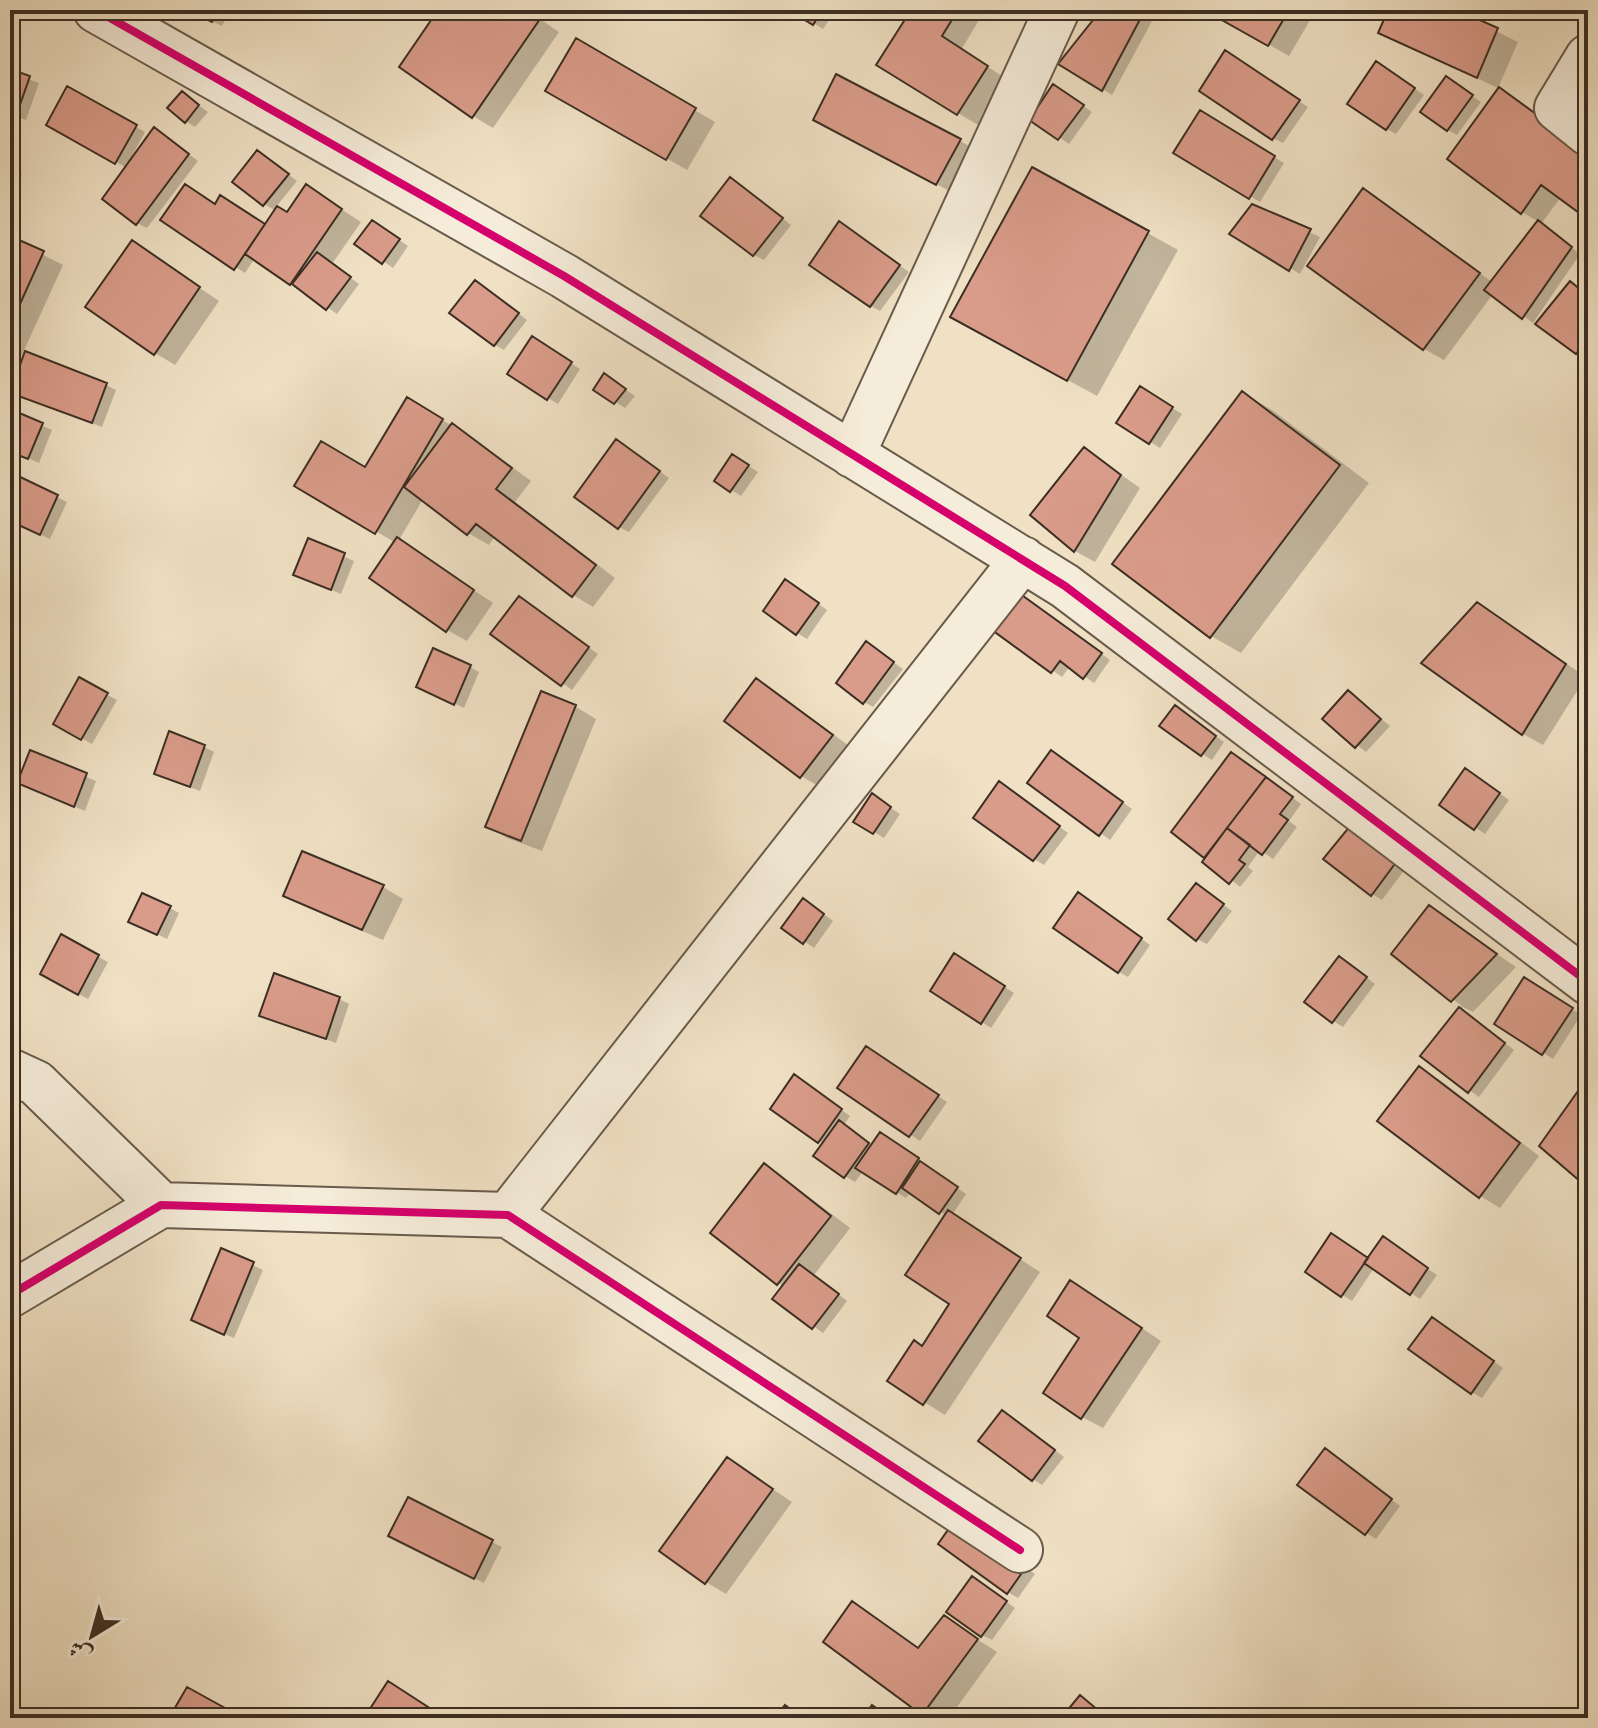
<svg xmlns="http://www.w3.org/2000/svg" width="1598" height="1728" font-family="'IM FELL DW Pica',Amiri,serif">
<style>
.shadow{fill:#0003}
.building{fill:#da9c8a;stroke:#3c2e23;stroke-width:2}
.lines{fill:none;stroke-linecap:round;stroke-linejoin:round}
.minor-casing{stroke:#695b4b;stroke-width:48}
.minor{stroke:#f5ecd9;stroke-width:44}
.cycleway-casing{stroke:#f5ecd9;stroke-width:13}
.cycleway{stroke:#d6006c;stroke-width:8}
</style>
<rect width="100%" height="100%" fill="#f0e1c4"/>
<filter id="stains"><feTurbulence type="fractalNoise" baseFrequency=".0025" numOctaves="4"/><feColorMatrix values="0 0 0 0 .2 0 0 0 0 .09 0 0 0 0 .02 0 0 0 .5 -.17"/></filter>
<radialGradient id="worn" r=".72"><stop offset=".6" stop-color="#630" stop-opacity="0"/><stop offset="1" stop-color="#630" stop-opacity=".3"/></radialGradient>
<path class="shadow" d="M190,10H230L222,26Z
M440,10H527L559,32L493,128L473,116Z
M793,10H836L823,29Z
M913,10H985L961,50L1007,79L978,125L958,113Z
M1104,10H1158L1112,95L1061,63Z
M1207,10H1316L1289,56Z
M1390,10H1453L1518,42L1498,88L1380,33Z
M576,41L715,122L687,170L548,90Z
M1236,58L1308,107L1283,143L1273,138Z
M1386,69L1424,95L1396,134L1387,129Z
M10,72L39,83L26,120L10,114Z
M1456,84L1481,102L1457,135L1448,130Z
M68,89L145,132L132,156L134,158L164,136L198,161L147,228L137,223L127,168L48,124Z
M1500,90L1588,151V217L1561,197L1541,224L1580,254L1533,323L1493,294L1444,360L1424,349L1363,191L1384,202L1492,282L1539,222L1522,212Z
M1064,92L1092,112L1069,144L1032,119Z
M182,93L208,112L195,127L186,121Z
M1200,113L1284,163L1260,202L1176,152Z
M836,131L960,141L980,152L957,195Z
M267,158L297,181L276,207L288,214L307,187L361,222L332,264L359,284L337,314L255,258L245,273L163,220L231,203L266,226L276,211L264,204Z
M10,168L22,175L10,207Z
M1033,169L1178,250L1097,396L982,333Z
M740,185L791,225L764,260L754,255Z
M1252,207L1320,237L1300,274L1232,233Z
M382,228L408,246L393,268L357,243Z
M850,230L909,272L880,311L871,306Z
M10,238L63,265L10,381Z
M133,243L219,301L175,365L155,353Z
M1570,284L1588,296L1586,358L1577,352Z
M485,288L527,320L504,350L495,345Z
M542,344L580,369L558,404L548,398Z
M615,382L635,396L625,408L596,389Z
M106,385L116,390L102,427L22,397Z
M1141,389L1182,414L1160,448L1119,423Z
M1243,393L1272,410L1369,483L1241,653L1211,636Z
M408,400L473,438L531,481L515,502L615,578L593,607L573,595L495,536L489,545L468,533L423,499L399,540L493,603L467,641L447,630L396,543L297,485L366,470Z
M10,412L52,430L39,463L10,450Z
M627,447L669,478L629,532L619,527Z
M1085,449L1140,488L1095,562L1075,551L1033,515Z
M743,462L758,472L741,496L717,481Z
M17,478L67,502L50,539L10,520V495Z
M309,541L354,561L341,594L306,579Z
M796,588L827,610L807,639L797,633Z
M1030,601L1110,660L1094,683L1070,666L1062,677L995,630Z
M529,604L598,654L572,690L493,633Z
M1478,604L1586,677L1543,745L1523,734Z
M876,650L903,669L873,707L864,702Z
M470,667L479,672L464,708L428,691Z
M79,680L117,700L92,744L55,723Z
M756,681L776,693L852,748L822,788L801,776Z
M1348,693L1390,726L1366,752L1325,719Z
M542,694L576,707L596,719L542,851L507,838L487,826Z
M1185,713L1224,742L1212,760L1202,754Z
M204,747L214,752L200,791L166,778Z
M31,753L96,781L85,811L19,783Z
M1061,758L1132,809L1110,840L1030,783Z
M1241,760L1301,804L1289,821L1297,827L1273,859L1260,850L1248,867L1253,871L1240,887L1173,831Z
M1475,776L1509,800L1485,834L1442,805Z
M1009,790L1068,833L1044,865L1034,859Z
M882,802L900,814L884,838L856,821Z
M1360,834L1406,868L1382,900L1372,894Z
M303,854L383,887L403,899L383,940L305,906L285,895Z
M10,856L18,861L10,878Z
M1197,885L1232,911L1207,944L1197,939Z
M1089,901L1150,945L1128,977L1119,972Z
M813,906L833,921L814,948L784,927Z
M170,908L179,913L167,939L141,926Z
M1429,908L1516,967L1473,1012L1463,1007L1461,1009L1514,1050L1479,1097L1423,1056L1462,1006L1394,954Z
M62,937L108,962L88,999L42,974Z
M965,961L1014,993L991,1028L982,1022Z
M1349,964L1375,984L1343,1027L1333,1021Z
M1535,985L1581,1015L1553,1059L1497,1023Z
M339,999L349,1004L336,1043L261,1015Z
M877,1054L947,1102L920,1141L840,1088Z
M1419,1069L1440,1080L1539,1156L1500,1208L1480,1196Z
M804,1082L850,1116L844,1125L873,1146L890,1141L966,1194L952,1215L1040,1272L945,1415L890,1381L923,1347L952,1304L947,1216L911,1192L906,1198L863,1171L855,1182L845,1176L824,1144L819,1141Z
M764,1166L784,1178L850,1228L814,1275L847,1301L823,1333L775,1298L784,1287L713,1233Z
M1393,1245L1437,1275L1420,1299L1374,1268L1352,1301L1307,1272L1369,1260Z
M222,1251L263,1270L234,1338L203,1325Z
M1091,1294L1161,1341L1103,1428L1082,1417V1337Z
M1442,1325L1503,1368L1482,1398L1472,1392Z
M1012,1418L1064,1457L1042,1485L1033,1479Z
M1335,1456L1400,1506L1376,1539L1366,1533Z
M727,1459L792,1502L726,1594L706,1582Z
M967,1525L1035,1574L1018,1598L1008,1592Z
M400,1541L492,1542L502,1547L484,1583Z
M982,1584L1015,1608L992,1640L982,1635Z
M853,1604L920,1649L944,1618L997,1652L949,1718H932L923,1713Z"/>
<path class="building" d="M187,10H218L212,22Z
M438,10H526L540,19L472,118L399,67Z
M789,10H822L813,25Z
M911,10H958L942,36L988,66L957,115L876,65Z
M1101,10H1145L1102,91L1058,64Z
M1204,10H1289L1268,46Z
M1388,10H1457L1498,28L1477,78L1378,33Z
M576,38L696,108L666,160L545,91Z
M1225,50L1300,100L1272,140L1199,91Z
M1376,61L1415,88L1386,130L1347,104Z
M10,69L30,76L16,116L10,113Z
M836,74L961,139L936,185L813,120Z
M1446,76L1473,95L1447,131L1420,112Z
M1053,84L1084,105L1058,140L1029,120Z
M67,86L137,125L115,164L46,125Z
M1499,87L1588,152L1586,218L1541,185L1521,214L1447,159Z
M182,91L199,105L185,123L167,108Z
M1200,110L1275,156L1249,199L1173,153Z
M154,127L189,154L136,225L102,199Z
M257,150L289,174L263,206L232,182Z
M1032,167L1149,231L1067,381L950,317Z
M730,177L783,218L753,256L700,216Z
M185,184L215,204L220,195L265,224L234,270L160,220Z
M306,184L342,209L290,285L245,254L277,206L287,212Z
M1363,188L1480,273L1423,350L1307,266Z
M1252,204L1311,229L1289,271L1229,234Z
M372,220L400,239L382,264L354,244Z
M1538,220L1572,247L1522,319L1484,290Z
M839,221L900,265L870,307L809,265Z
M10,236L44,251L10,326Z
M132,240L200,287L154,355L85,307Z
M317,252L351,277L326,310L292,284Z
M475,280L519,313L494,346L449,313Z
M1570,281L1588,296V338L1576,354L1535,324Z
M532,336L572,362L547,400L507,374Z
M25,351L107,383L92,423L10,393Z
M604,373L626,389L614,404L593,390Z
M1140,386L1173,407L1149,444L1116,423Z
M1242,391L1340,465L1210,638L1112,564Z
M407,397L443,419L375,534L294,486L321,441L365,467Z
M10,409L43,423L28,459L10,452Z
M452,423L512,468L496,489L596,565L572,597L476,524L467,535L404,487Z
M616,439L660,471L618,529L574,497Z
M1084,447L1121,475L1074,552L1030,515Z
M732,454L749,465L730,492L714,481Z
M16,475L58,495L40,535L10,521V490Z
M397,537L474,590L446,632L369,578Z
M308,538L345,553L331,590L293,575Z
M785,579L819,603L796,635L763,611Z
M1019,593L1102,653L1083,679L1060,661L1051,673L992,630Z
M519,596L589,647L561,686L490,634Z
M1477,602L1566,664L1522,735L1421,663Z
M866,641L894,662L863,704L836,683Z
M433,648L471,665L454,705L416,687Z
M79,677L108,693L81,740L53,724Z
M756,678L833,735L800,778L724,721Z
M1348,690L1381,719L1355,748L1322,719Z
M541,691L576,705L521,841L485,827Z
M1175,705L1216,736L1201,756L1159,726Z
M169,731L205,745L190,787L154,774Z
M30,750L87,773L74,807L17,783Z
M1051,750L1123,802L1099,836L1027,783Z
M1231,752L1266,777L1204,858L1171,832Z
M1465,768L1500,793L1474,830L1439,805Z
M1266,777L1293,797L1280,814L1288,820L1262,855L1227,828Z
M999,781L1060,826L1033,861L973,818Z
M872,793L891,807L873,834L853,822Z
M1350,826L1397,861L1371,896L1323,859Z
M1227,828L1250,845L1239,860L1245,864L1229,884L1202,862Z
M302,851L384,885L362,930L283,896Z
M1196,883L1224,904L1196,941L1168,919Z
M1078,892L1142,938L1118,973L1053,928Z
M142,893L171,906L157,935L128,922Z
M803,898L824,914L803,944L781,928Z
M1429,905L1497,954L1451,1002L1391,954Z
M61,934L99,955L78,995L40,974Z
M954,953L1005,986L981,1024L930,991Z
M1339,956L1367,977L1332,1023L1304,1002Z
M274,973L340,997L326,1039L259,1016Z
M1524,977L1573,1008L1542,1055L1494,1024Z
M1459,1007L1505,1043L1468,1093L1420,1056Z
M866,1046L939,1095L909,1137L837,1088Z
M1419,1066L1520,1143L1479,1198L1377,1121Z
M794,1074L842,1109L818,1143L770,1109Z
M1588,1077V1188L1539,1146Z
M839,1120L869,1143L844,1178L813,1156Z
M880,1132L919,1158L896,1194L855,1168Z
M920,1161L958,1187L939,1214L902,1188Z
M764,1163L831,1216L777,1285L710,1233Z
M948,1210L1021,1258L923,1405L887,1381L914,1340L922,1346L949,1304L905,1275Z
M1331,1233L1368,1258L1341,1297L1305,1272Z
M1383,1236L1428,1268L1410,1295L1364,1263Z
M221,1248L254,1262L224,1335L191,1320Z
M799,1264L839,1294L812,1329L772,1299Z
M1070,1280L1142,1328L1081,1419L1043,1393L1079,1338L1047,1316Z
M1432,1317L1494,1361L1471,1394L1408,1349Z
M1002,1410L1055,1450L1032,1481L978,1441Z
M1325,1448L1392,1499L1365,1535L1297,1485Z
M727,1457L773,1489L705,1584L659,1551Z
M408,1497L493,1540L474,1579L388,1536Z
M957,1517L1026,1567L1007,1594L938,1544Z
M972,1576L1007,1601L981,1637L946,1612Z
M852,1601L918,1648L944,1615L978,1639L922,1715L823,1642Z
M388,1681L445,1718H364Z
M187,1687L243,1718H169Z
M1080,1695L1105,1716L1103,1718H1061Z
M785,1705L803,1718H775Z
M872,1705L891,1718H863Z"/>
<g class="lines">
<g class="minor-casing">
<path id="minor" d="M96,10L564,276L1065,586L1588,982
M1588,57L1557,108L1588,133
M852,455L1057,10
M10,1071L36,1083L161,1205
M508,1215L1023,559
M10,1295L161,1205L508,1215L1020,1550"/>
</g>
<use href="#minor" class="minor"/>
<g class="cycleway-casing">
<path id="cycleway" d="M96,10L564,276L1065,586L1588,982
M10,1295L161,1205L508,1215L1020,1550"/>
</g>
<use href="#cycleway" class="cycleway"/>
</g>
<rect width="1598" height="1728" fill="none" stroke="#f0e1c4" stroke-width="40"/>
<rect x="12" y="12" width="1574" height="1704" fill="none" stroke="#3c2e23" stroke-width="4"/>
<rect x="20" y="20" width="1558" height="1688" fill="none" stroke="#3c2e23" stroke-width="2"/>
<g transform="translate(92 1636) rotate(217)" stroke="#f5ecd9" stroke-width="6" paint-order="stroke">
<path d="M0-6L14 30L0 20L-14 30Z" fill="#3c2e23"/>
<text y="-12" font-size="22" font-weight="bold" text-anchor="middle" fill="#3c2e23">ش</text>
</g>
<rect width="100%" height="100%" filter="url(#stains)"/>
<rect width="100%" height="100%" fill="url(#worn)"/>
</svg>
